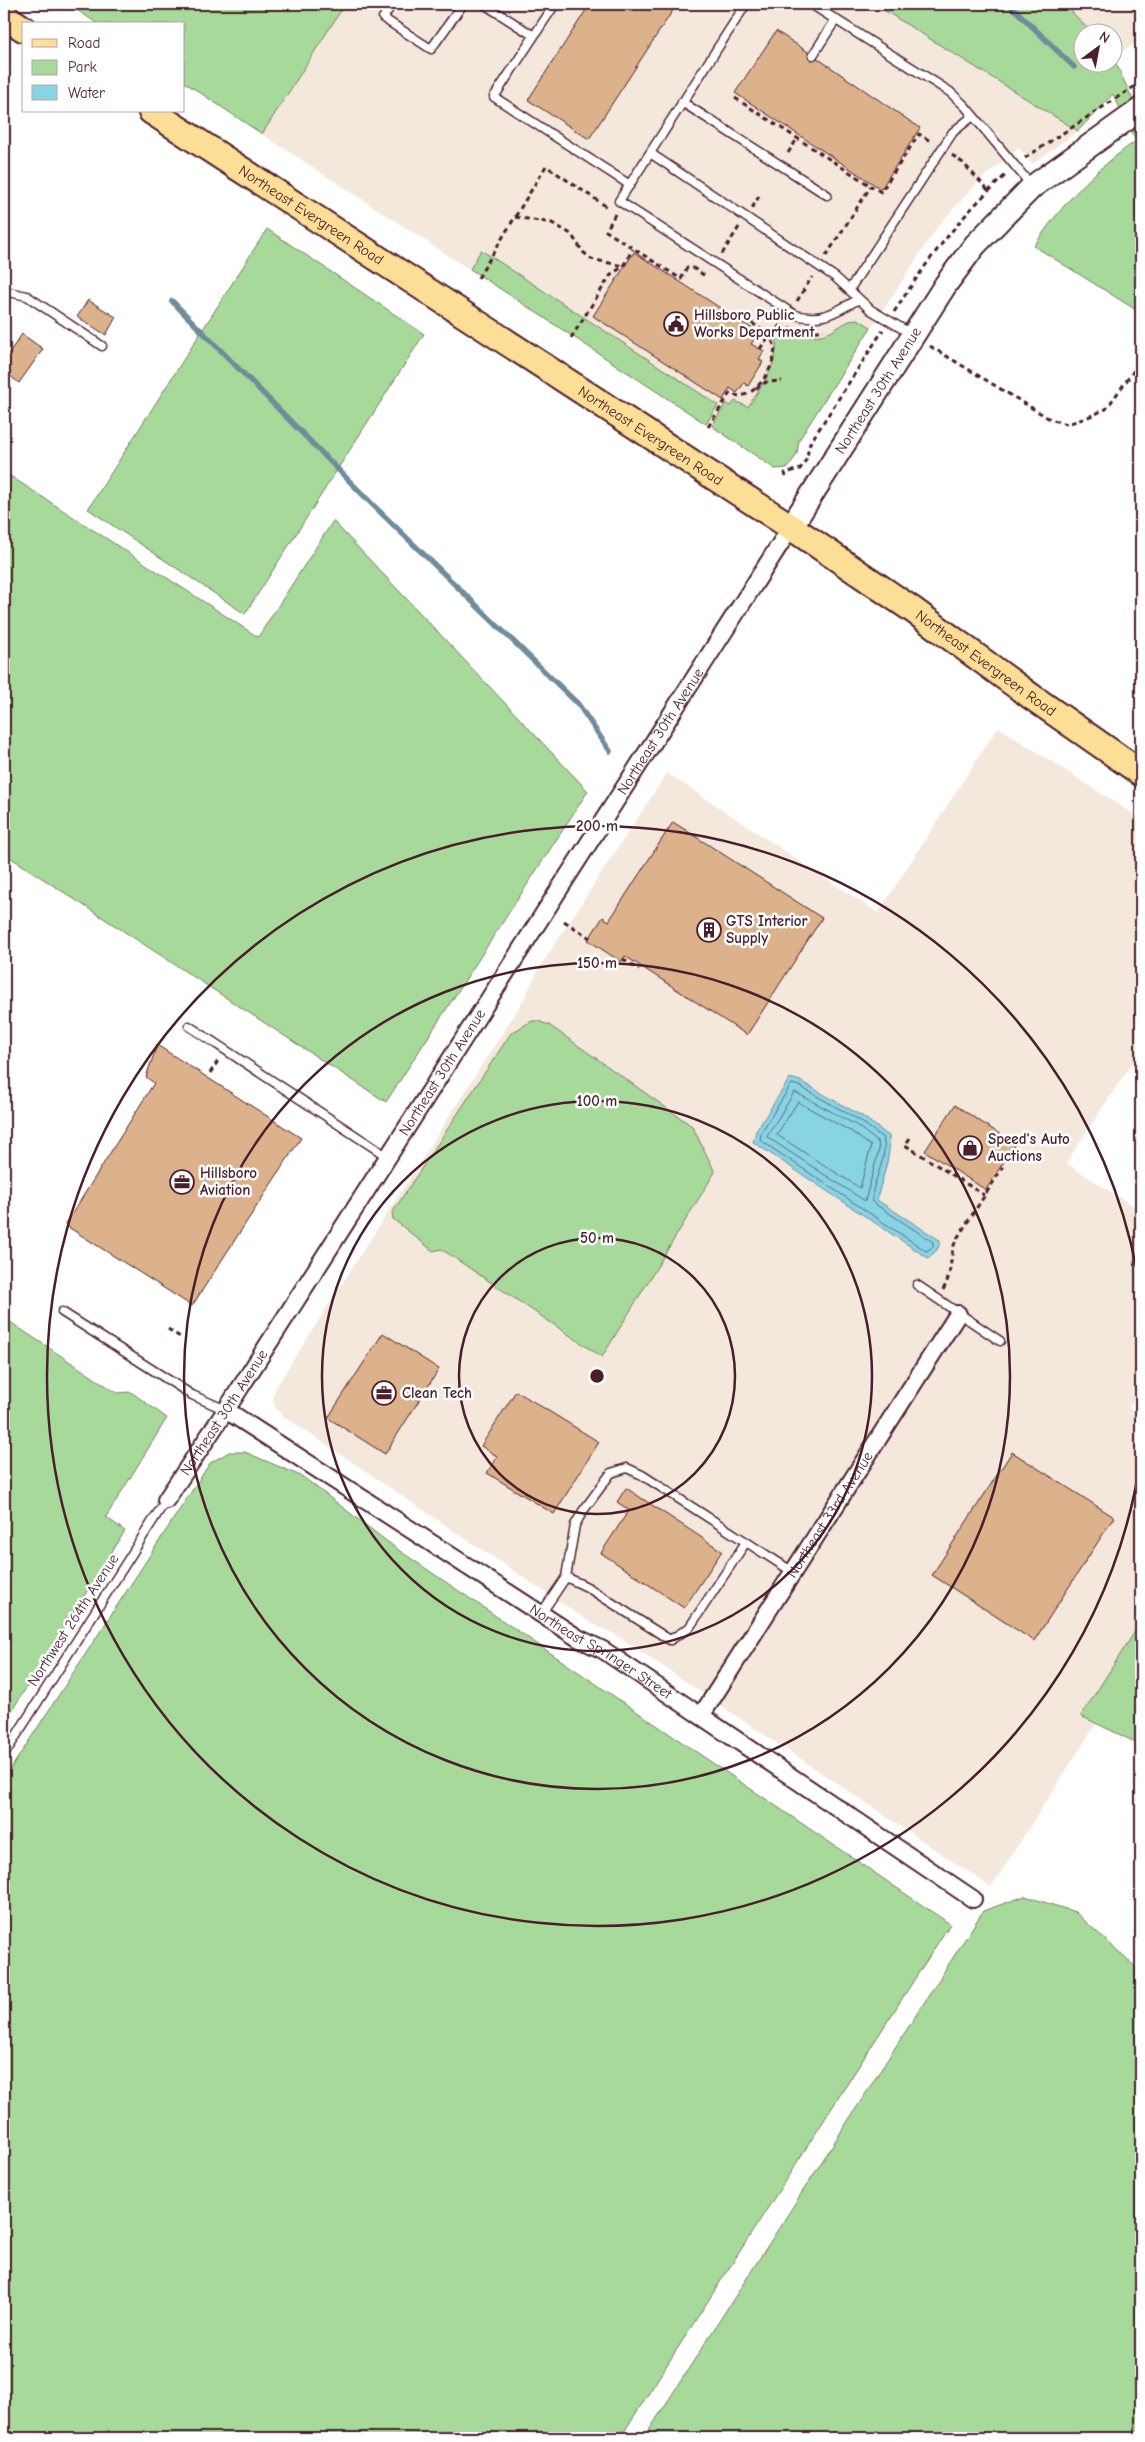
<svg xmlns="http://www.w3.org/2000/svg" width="1145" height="2442" font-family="'Comic Neue',sans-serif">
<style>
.built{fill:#f4e8dc}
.green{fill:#a7d99a;stroke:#787c62}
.water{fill:#87d4e5;stroke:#6f8c9b}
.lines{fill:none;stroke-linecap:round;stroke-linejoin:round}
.shore{stroke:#626775;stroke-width:1}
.stream{stroke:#6f8c9b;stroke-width:5.5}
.building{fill:#dbb28b;stroke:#4a1f2b}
.lane-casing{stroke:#4a1f2b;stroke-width:11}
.street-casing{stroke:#4a1f2b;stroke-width:20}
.secondary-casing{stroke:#4a1f2b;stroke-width:26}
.primary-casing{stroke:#4a1f2b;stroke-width:29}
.path{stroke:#4a1f2b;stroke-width:3;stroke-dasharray:5 4;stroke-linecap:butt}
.lane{stroke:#fff;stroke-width:8}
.street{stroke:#fff;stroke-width:16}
.secondary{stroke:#fff;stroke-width:22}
.primary{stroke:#fdde96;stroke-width:25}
.ring{fill:none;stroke:#4a1f2b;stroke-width:2.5}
.labels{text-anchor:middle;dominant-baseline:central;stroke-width:5;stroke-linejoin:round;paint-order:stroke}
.street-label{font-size:15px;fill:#4a1f2b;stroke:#fff}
.poi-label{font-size:15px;font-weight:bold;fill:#4a1f2b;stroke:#fff;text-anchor:start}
.centre{fill:#4a1f2b;stroke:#fff;stroke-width:2.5}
.ring-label{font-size:15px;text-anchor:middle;font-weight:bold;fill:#4a1f2b;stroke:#fff;stroke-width:5;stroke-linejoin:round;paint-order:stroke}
</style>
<rect width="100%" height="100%" fill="#fff"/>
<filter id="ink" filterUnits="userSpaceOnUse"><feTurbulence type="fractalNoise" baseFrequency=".02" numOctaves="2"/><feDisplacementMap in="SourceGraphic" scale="10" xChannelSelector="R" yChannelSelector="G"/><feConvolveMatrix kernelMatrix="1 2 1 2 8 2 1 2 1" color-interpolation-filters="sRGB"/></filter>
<g filter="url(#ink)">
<path class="built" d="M344,4H874L1078,131L1032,164L1019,148L978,182L938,226L799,440L797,454L788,468L775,469L262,134Z
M1060,4H1141V39L1113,58L1112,32H1091L1070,10Z
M998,727L1141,819V1050L1066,1163L1141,1211V1389L1129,1408L1141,1416V1622L1081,1716L1096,1724L991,1887L616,1635L591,1623L283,1416L275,1408L273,1396L276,1387L524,999L541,965L667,773L878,913Z"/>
<path class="green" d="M68,4H345L262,134L184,82V24H98Z
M874,4H1060L1070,10L1091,32H1082V62H1112L1113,57L1141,117V313L1034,246C1062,204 1094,170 1136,141L1113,94L1078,131Z
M267,229L424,334L245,614L88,509Z
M481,250L718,405L706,424L470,269Z
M857,319L871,327L799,440L797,454L788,468L775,469L712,426L726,403L731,406L735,401L748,407C762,384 779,365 776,337L784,332C798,334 813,339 828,333C838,329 846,320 857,319Z
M4,472L258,637L333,521L588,791L386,1102L8,856L4,858Z
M532,1021H538L549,1025L692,1126L715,1172L602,1357L441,1249L433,1251L393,1219L392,1213L511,1033Z
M4,1318L117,1393L131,1392L167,1418L106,1517L125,1531L4,1723Z
M229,1452H245L303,1477L397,1549L950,1924L620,2438H4V1779L210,1463Z
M1141,1622V1745L1081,1716Z
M1025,1896L1075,1912L1141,1972V2438H644L983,1911Z"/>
<path class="water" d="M790,1078L800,1081L862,1116L889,1136C892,1157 881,1179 877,1200L941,1241L937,1250L928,1258L753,1142L756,1131Z"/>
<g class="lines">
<path class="shore" d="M792,1084L799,1086L859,1120L883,1138C889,1159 871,1181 872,1202L933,1242V1247L926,1251L760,1140L761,1133Z
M795,1092L856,1125L878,1142L879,1150L865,1201L767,1137Z
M798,1102L852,1132L871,1146L860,1188L777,1135Z"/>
<path class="stream" d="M1009,4L1074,67
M1140,161L1141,163
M172,301L373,505L578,704L610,751"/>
</g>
<path class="building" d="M590,4H677L589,139L528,100Z
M776,31L808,52L810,59L817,58L920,128L881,189L735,93Z
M634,252L759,333L751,344L764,351L759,359L763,362L748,386L744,383L737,393L730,388L723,400L593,316Z
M88,300L116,317L106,335L77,317Z
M22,334L43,349L19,383L4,371V360Z
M673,822L822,918L747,1035L625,956L621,962L588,940L603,917L609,921Z
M157,1045L301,1138L192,1306L65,1225L154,1083L146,1077Z
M955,1105L1015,1144L986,1190L925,1151Z
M383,1333L439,1369L385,1454L328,1418Z
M516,1391L599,1442L554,1514L487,1473L497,1456L481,1446Z
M1012,1452L1114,1517L1034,1641L932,1575Z
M626,1488L722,1551L684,1608L601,1553L629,1510L617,1502Z"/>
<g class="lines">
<g class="lane-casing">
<path id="lane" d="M392,4L383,18L431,49L463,4
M484,4L534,36
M555,4L494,97L630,185
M746,4L650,153L835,277L871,310L913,335
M811,4L950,92L965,106L1031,185
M813,55L836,19
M682,102L827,195
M650,153L619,201L795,315C823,322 835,312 859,299
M849,290L953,132L973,116
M4,291L27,296L102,346
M189,1026L388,1157
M917,1285L1000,1341
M62,1312L192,1395L226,1410
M566,1577L587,1587L670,1640L689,1628L746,1542
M541,1614L566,1577L575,1525L583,1511L611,1473L627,1468L642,1475L793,1572
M4,1755L166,1500"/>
</g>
<g class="street-casing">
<g id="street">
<path id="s1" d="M226,1410L578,1638L603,1650L973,1899"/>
<path id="s2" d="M166,1500L226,1410L791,527"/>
<path id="s3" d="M701,1716L958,1314"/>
</g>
</g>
<g class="secondary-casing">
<g id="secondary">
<path id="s4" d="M791,527L946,284L975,245L1032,187L1141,109"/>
</g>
</g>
<g class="primary-casing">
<g id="primary">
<path d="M4,16L24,29"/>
<path id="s5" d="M151,111L791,527L913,610L1032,697L1141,773"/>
</g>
</g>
<path class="path" d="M735,98L871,186
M788,153L797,139
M952,155L963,163L989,191
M1025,158L1141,82
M752,208L761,193
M615,214L606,231L681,279L687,268H693L707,277
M515,217L552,223L571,234L583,252L591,259L623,266
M722,254L739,227
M826,256L871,186L881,192L919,134L932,142
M478,278L546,166L607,207
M797,301L812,277
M894,312C927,261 961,214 1007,174
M780,326L804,333L824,330
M571,338L610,276L623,266L633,249
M930,346L1050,419L1067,424L1086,418L1106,409L1135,369L1141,366
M760,349C767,337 773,335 780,325
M756,389L766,382L782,381
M708,427L730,393C752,407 779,363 774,345C770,331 747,321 735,314
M786,477L785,473L800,469L806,460L810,443L883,330
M564,921L590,938
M623,959L639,970
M210,1073L218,1061
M910,1138L905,1145L984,1195
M943,1290C954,1270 948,1259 956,1240L1003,1167
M168,1329L180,1337"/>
<use href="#lane" class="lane"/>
<use href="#street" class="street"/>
<use href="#secondary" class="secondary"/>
<use href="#primary" class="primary"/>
</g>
</g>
<g class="ring">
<circle cx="597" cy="1376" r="138"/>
<circle cx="597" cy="1376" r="275"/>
<circle cx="597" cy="1376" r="413"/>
<path d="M1141 1457A550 550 0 1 1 1141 1295"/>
</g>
<defs>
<g id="civic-ring" transform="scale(1.25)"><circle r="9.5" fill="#fff" stroke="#4a1f2b" stroke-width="1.5"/><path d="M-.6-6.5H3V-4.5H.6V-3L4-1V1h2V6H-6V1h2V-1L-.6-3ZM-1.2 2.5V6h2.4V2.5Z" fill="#4a1f2b"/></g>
<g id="building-ring" transform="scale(1.25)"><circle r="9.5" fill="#fff" stroke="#4a1f2b" stroke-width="1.5"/><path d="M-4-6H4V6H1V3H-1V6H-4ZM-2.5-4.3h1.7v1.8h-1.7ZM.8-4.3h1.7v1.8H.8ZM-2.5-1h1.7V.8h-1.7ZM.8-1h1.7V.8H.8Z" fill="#4a1f2b"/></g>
<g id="shop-ring" transform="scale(1.25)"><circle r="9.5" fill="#fff" stroke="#4a1f2b" stroke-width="1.5"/><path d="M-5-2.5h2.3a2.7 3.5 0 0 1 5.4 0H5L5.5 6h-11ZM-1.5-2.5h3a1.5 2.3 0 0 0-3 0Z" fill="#4a1f2b"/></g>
<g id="office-ring" transform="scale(1.25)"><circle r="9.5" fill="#fff" stroke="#4a1f2b" stroke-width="1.5"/><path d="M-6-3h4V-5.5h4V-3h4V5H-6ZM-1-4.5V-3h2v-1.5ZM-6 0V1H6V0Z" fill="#4a1f2b"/></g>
</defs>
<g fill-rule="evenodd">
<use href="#civic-ring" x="676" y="324"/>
<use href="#building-ring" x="709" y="930"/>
<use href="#shop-ring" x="970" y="1148"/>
<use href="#office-ring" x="182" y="1182"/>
<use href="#office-ring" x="384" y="1393"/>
</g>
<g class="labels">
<g class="street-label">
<text stroke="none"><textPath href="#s5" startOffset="191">Northeast Evergreen Road</textPath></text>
<text stroke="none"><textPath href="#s4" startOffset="162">Northeast 30th Avenue</textPath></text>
<text stroke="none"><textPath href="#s5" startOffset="596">Northeast Evergreen Road</textPath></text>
<text stroke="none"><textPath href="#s5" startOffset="1001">Northeast Evergreen Road</textPath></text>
<text stroke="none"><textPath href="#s2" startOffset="914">Northeast 30th Avenue</textPath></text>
<text stroke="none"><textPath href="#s2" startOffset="509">Northeast 30th Avenue</textPath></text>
<text stroke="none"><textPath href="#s2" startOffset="105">Northeast 30th Avenue</textPath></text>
<text stroke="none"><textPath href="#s3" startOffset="239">Northeast 33rd Avenue</textPath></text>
<text transform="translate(73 1620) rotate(-57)">Northwest 264th Avenue</text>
<text stroke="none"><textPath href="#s1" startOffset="446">Northeast Springer Street</textPath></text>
</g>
<g class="poi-label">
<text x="694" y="315">Hillsboro Public<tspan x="694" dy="17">Works Department</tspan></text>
<text x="726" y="921">GTS Interior<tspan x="726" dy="17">Supply</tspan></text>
<text x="988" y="1139">Speed's Auto<tspan x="988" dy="17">Auctions</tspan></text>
<text x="200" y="1173">Hillsboro<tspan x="200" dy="17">Aviation</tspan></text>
<text x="402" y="1393">Clean Tech</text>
</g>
</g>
<circle cx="597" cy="1376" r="8" class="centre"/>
<g class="ring-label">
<text x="597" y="831">200 m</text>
<text x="597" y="968">150 m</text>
<text x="597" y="1106">100 m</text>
<text x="597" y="1243">50 m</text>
</g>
<rect width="1145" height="2442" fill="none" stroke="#fff" stroke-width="20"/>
<rect x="10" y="10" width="1125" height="2422" fill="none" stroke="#4a1f2b" stroke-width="2" filter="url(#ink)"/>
<rect x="22" y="22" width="162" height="90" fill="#ffffff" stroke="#b7a5aa"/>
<rect x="32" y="39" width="25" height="8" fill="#fdde96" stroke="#b7a5aa"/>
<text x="68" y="48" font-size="15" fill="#4a1f2b">Road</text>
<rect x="32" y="60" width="25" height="15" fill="#a7d99a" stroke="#b7a5aa"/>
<text x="68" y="72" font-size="15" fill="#4a1f2b">Park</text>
<rect x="32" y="85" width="25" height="15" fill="#87d4e5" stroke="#b7a5aa"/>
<text x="68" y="98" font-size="15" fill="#4a1f2b">Water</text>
<g transform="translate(1098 48) rotate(32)"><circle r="24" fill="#ffffff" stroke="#b7a5aa"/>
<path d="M0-4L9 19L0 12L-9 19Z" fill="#4a1f2b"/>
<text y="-8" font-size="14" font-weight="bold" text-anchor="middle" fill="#4a1f2b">N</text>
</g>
</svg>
